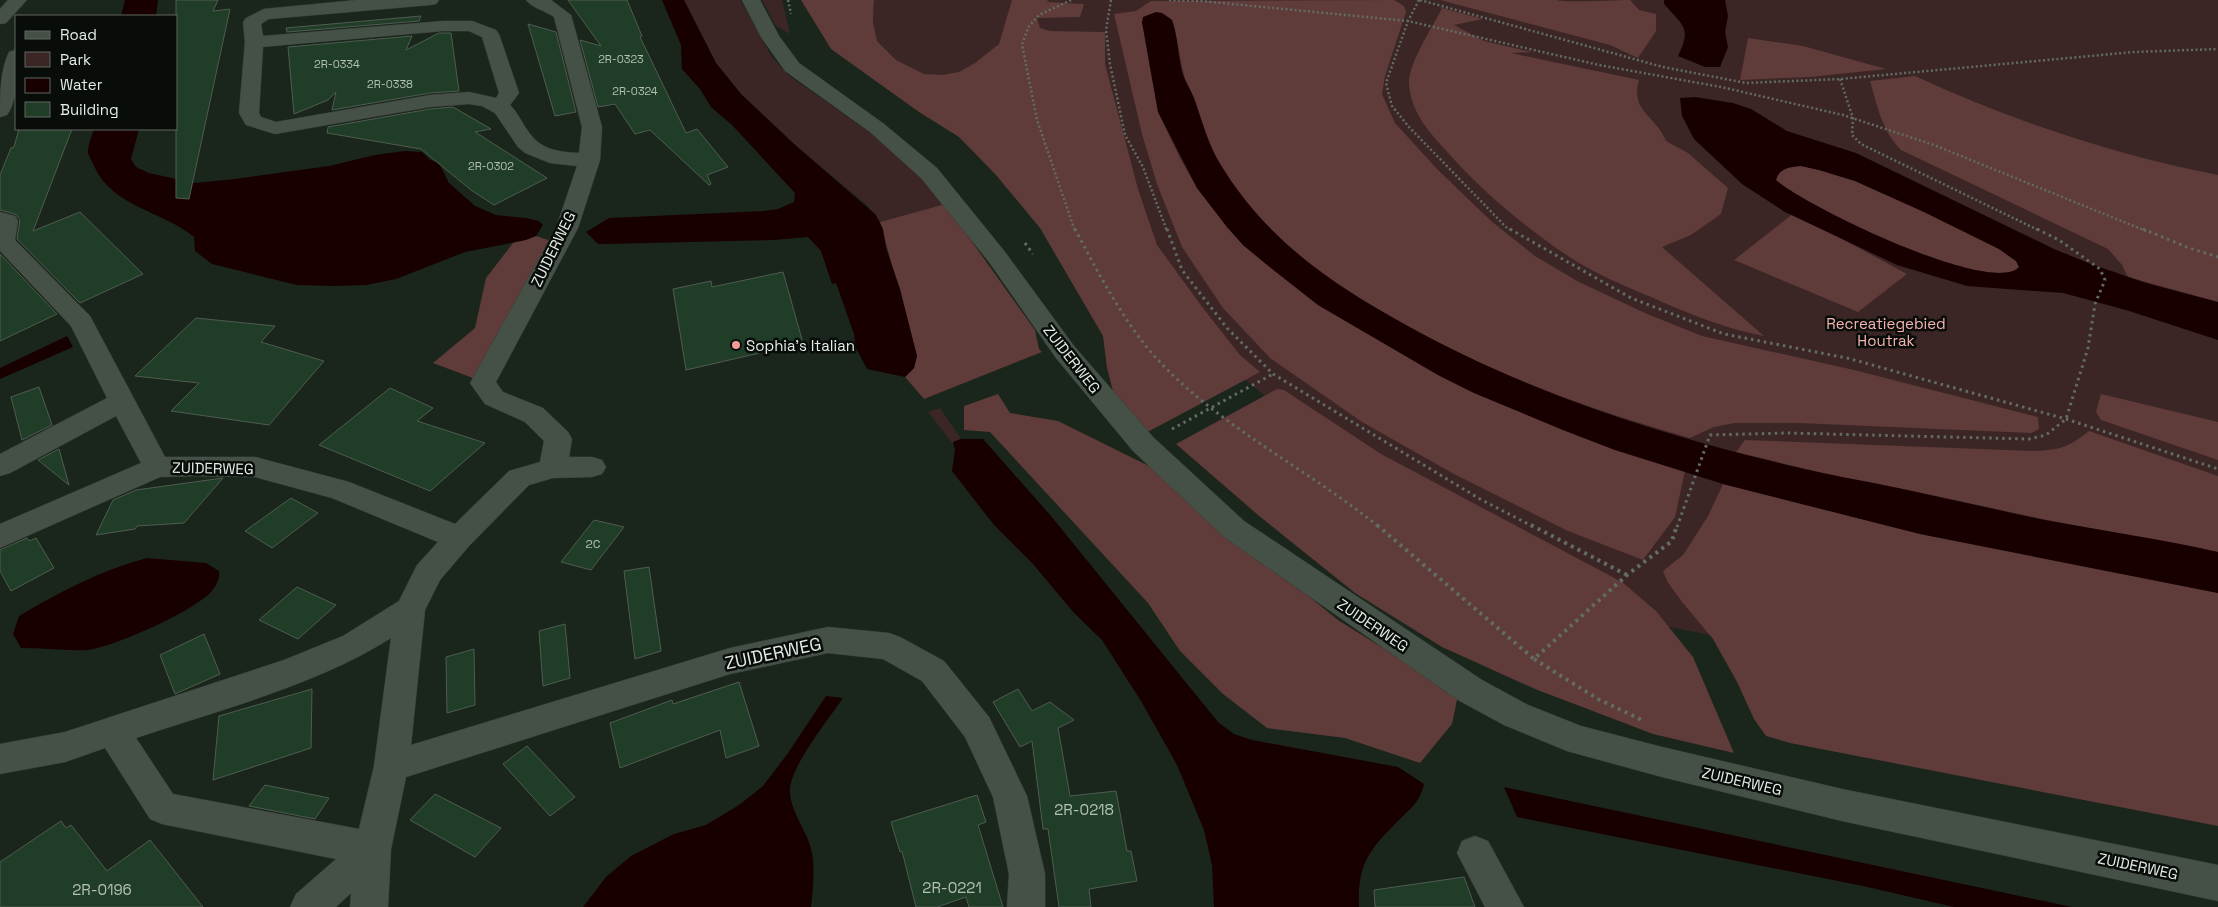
<svg xmlns="http://www.w3.org/2000/svg" width="2218" height="907" font-family="'Space Grotesk',sans-serif">
<style>
.green{fill:#3b2625}
.forest{fill:#5f3b39}
.water{fill:#180001;fill-rule:evenodd}
.building{fill:#203d27;stroke:#4f5c51}
.lines{fill:none;stroke-linecap:round;stroke-linejoin:round}
.minor-casing{stroke:#363f38;stroke-width:1}
.path-far2{stroke:#626c64;stroke-width:2.5;stroke-dasharray:2 2.5;stroke-linecap:butt}
.path-far1{stroke:#626c64;stroke-width:3;stroke-dasharray:2.5 4;stroke-linecap:butt}
.path{stroke:#626c64;stroke-width:4;stroke-dasharray:3 4.5;stroke-linecap:butt}
.minor{fill:#455147;fill-rule:evenodd}
.poi-dot{fill:#f59b97;stroke:#080d09;stroke-width:2}
.labels{text-anchor:middle;dominant-baseline:central;stroke-width:5;stroke-linejoin:round;paint-order:stroke}
.far-number-label{font-size:11px;fill:#b3c0b6}
.number-label{font-size:12px;fill:#b3c0b6}
.street-label{font-size:15px;fill:#e4ece5;stroke:#080d09}
.park-label{font-size:15px;fill:#f9b3b0;stroke:#080d09}
.poi-label{font-size:15px;fill:#e4ece5;stroke:#080d09;text-anchor:start}
.near-number-label{font-size:15px;fill:#b3c0b6}
.near-street-label{font-size:18px;fill:#e4ece5;stroke:#080d09}
</style>
<rect width="100%" height="100%" fill="#1a251c"/>
<path class="green" d="M684,0H740L772,57L788,75L885,143L930,185L945,204L880,222L868,206L794,144L741,94L716,63Z
M762,0H782L790,34L776,26Z
M874,0H2218V735L1518,597L1077,246L924,74L896,60L877,41L873,22Z
M940,408L961,439L953,442V444L928,412Z"/>
<path class="forest" d="M801,0H874L873,22L877,41L896,60L924,74L942,75L959,72L975,63L999,44L1012,0H1048L1047,2L1084,4L1080,17L1037,18L1040,28L1050,31L1105,32V64L1138,189L1157,245L1203,308L1240,355L1260,372L1142,435L1114,395L1107,368L1103,336L1040,228L996,175L959,137L919,112L831,49Z
M1394,0L1404,6L1406,12L1385,76L1382,94L1395,123L1437,169L1491,221L1535,256L1577,281L1645,313L1702,336L1854,370L2038,417L2039,429L2031,433L1798,423H1735L1714,427L1690,438C1588,409 1497,376 1404,324C1329,282 1264,238 1219,162C1208,142 1202,121 1194,99C1191,91 1186,84 1184,75C1179,57 1178,37 1172,20L1162,13L1142,22L1158,112L1180,158L1197,188L1227,227L1243,245L1266,264L1318,305L1438,375L1474,393L1563,430L1615,450L1685,471L1675,517L1643,560L1568,531L1454,474L1362,422L1270,358L1223,308L1182,247L1157,184L1142,134L1114,14L1136,11L1151,1Z
M1440,0H1557C1564,3 1618,0 1630,0L1639,10L1656,14V31L1638,58L1610,45Z
M1442,8L1483,19L1454,25L1484,41L1532,52L1511,53L1639,80C1630,112 1656,115 1666,141L1688,153L1728,188L1721,214L1691,235L1662,247L1764,336C1727,329 1694,316 1660,301C1630,288 1594,274 1568,256C1525,227 1484,193 1450,155C1431,134 1411,114 1409,84C1408,63 1433,27 1442,8Z
M1748,38L1803,46L1886,69L1810,77L1740,80Z
M1915,76C2013,121 2112,154 2218,175V302L2128,277L2122,265L2108,249L1901,150C1882,131 1877,105 1870,81Z
M1801,166L1819,170L1855,181L1924,212L1999,249L2016,261L2019,267C1992,297 1803,205 1776,180C1779,168 1790,167 1801,166Z
M945,204L1035,330L1039,349L1042,352L924,399L905,377L914,368L917,356L880,222Z
M1794,213L1907,274L1858,312L1734,260Z
M536,236L551,241L478,380L433,363L475,328L486,278L513,243Z
M1277,389L1284,390L1381,454L1622,582L1656,611L1693,657L1734,753L1653,734L1535,689L1442,647L1355,593L1258,515L1176,444Z
M998,394L1010,413L1058,421L1149,466L1338,620L1458,695L1452,724L1420,763L1345,738L1267,728L1223,694L1180,651L1148,603L990,432L964,430V406Z
M2101,394L2218,422V460L2101,420L2096,412Z
M2089,431L2218,476V552L2047,520L1913,491L1852,480L1736,452L1745,440L2033,451C2059,450 2068,448 2089,431Z
M1723,484L1920,534L2218,593V826L1790,743L1766,736L1754,719L1737,682L1713,639L1682,602L1667,581L1663,571L1683,555L1708,516Z"/>
<path class="water" d="M125,0H158L156,16H121Z
M662,0H684L716,63L741,94L794,144L876,215L883,229L886,248L900,289L917,356L914,368L905,377L867,369L856,348L854,334L836,283L832,284L821,251L808,237L774,240L606,244H598L586,232L609,218L764,211L778,209L794,202L795,193L732,125L711,107L700,89L682,69L681,45Z
M1664,0H1725L1728,16L1725,32L1728,47L1720,67H1705L1678,56C1692,27 1683,26 1664,4Z
M1156,12L1162,13L1172,20C1178,37 1178,57 1183,75C1186,83 1191,90 1194,98C1202,120 1207,142 1219,162C1265,239 1330,283 1406,325C1528,393 1663,436 1800,468C1838,477 1878,483 1916,492C1959,501 2002,511 2045,520C2103,531 2161,539 2218,552V593L1920,534L1723,484L1615,450L1563,430L1474,393L1438,375L1318,305L1266,264L1243,245L1227,227L1197,188L1158,112L1142,22L1143,17Z
M1695,97L1733,103L1751,109L1787,131L1856,153L2054,249L2091,264L2146,283L2218,302V340L2126,310L2063,293L1967,286L1897,265L1785,212L1742,184L1694,139L1682,116L1680,98ZM1801,166L1819,170L1855,181L1924,212L1999,249L2016,261L2019,267C1992,297 1803,205 1776,180C1779,168 1790,167 1801,166Z
M94,129H139L131,159L136,167L149,173L194,183L235,179L329,166L375,155L405,151L422,152L430,160L439,163L449,183L475,206L496,215L526,218L539,221L543,225L536,236L526,240L465,252L396,279L366,285L334,286L297,285L212,264L195,251L194,237C163,211 112,207 94,166C93,162 88,156 88,152C88,145 92,135 94,129Z
M67,336L73,347L0,379V368Z
M961,439H983L1051,516L1218,722L1234,734L1252,740L1398,767L1424,784C1419,803 1413,806 1400,819C1370,849 1357,863 1359,907H1214L1212,865L1204,830L1177,765L1141,701L1102,640L1074,613L1033,564L994,525L952,471L955,450L953,442Z
M147,558L206,563L219,571C220,579 216,586 211,592C192,612 114,647 87,650C65,651 43,648 21,648L13,634L19,616C60,592 101,570 147,558Z
M826,696L843,698C828,720 793,763 790,788C788,806 805,829 810,845C816,864 813,888 811,907H583L606,877L631,856L674,834L706,825L739,805L763,786L788,753Z
M1504,787L2072,907H1954L1863,886L1517,817Z"/>
<path class="building" d="M176,0H218L213,11L230,9L189,199L176,198Z
M568,0H627L642,36L640,37L686,133L697,129L728,167L707,175L711,184L709,185L650,130L635,134L615,104L598,107L580,40L601,46Z
M421,16L419,21L287,32L286,28Z
M528,24L556,32L576,112L555,116Z
M439,33H451L459,91L430,93L332,110L336,92L328,100L294,114L288,47L412,36L406,50Z
M453,107L491,129L475,132L547,178L494,205L471,190L421,149L327,133L328,127L430,109Z
M19,129H72L33,231L80,212L143,274L80,303L17,239L20,220L15,214L0,210V175L11,148L14,147Z
M0,254L57,314L0,341Z
M783,272L803,343L686,370L673,289L711,281L712,287Z
M196,318L275,326L261,342L324,361L269,425L171,411L199,383L135,376Z
M39,387L52,425L22,440L11,397Z
M390,388L433,408L417,421L485,443L430,491L319,445Z
M59,449L69,485L38,460Z
M223,478L184,523L137,526L135,529L96,535L113,500L136,490Z
M291,498L318,513L272,548L245,531Z
M594,520L624,527L591,570L561,562Z
M27,538L30,541L36,538L54,568L11,591L0,571V550Z
M649,567L661,651L635,659L624,571Z
M297,587L336,605L298,639L259,620Z
M565,624L570,678L543,686L539,631Z
M204,634L220,674L175,694L160,655Z
M474,649L475,705L447,713L446,657Z
M739,682L759,746L726,758L720,730L620,768L610,723L672,700L673,704Z
M312,689L311,748L213,780L219,716Z
M1018,689L1032,711L1050,702L1074,720L1058,728L1070,796L1116,791L1127,851H1131L1137,881L1089,889L1091,907H1059L1048,829H1043L1032,741L1020,747L993,702Z
M527,746L575,797L550,816L503,764Z
M265,785L329,798L315,819L249,806Z
M435,794L501,828L475,857L410,820Z
M977,795L986,822L978,825L1003,907H969L966,897L937,907H916L902,851L900,852L891,822Z
M61,821L66,828L71,825L107,871L150,840L203,907H0V862Z
M1464,877L1475,907H1375L1374,890Z"/>
<g class="lines">
<g class="minor-casing">
<path id="minor" d="M8,0H27L6,23L0,24V9Z
M357,0H439L436,4L430,5L269,19L261,24L263,36L443,21H472L496,30L499,34L519,93L510,105C518,113 522,123 528,131C540,150 559,152 579,153L582,127L554,17C546,11 532,8 526,0H551L571,15L602,127L600,160L578,228L496,382L503,392L543,408L568,432L572,439L569,457H592L602,460L606,467L602,474L592,477L553,478L529,485L469,546L440,580L425,610L411,745L730,648L828,627L889,633L900,637L944,661L989,717L1027,796L1045,874V907H1007L1009,874L993,797L965,737L922,681L883,659L828,653L730,674L406,777L391,849L388,907H350L351,893L336,907H290L296,894L336,859L162,824L150,819L105,748L65,762L0,774V744L65,732L284,660L343,636L399,601L417,565L438,542L332,498L255,477L195,476L160,477L0,548V524L141,463L116,416L10,473L0,476V454L107,398L71,326L0,251V212L15,216L18,221L15,240L90,316L165,457H255L349,482L455,524L509,471L540,462L544,441L525,422L485,404L470,383L556,228L577,166L550,163L525,153L518,147L495,113L482,106L469,104L430,107L275,134L246,125L239,113L245,42L243,22L246,18L264,9ZM443,31H469L482,37L499,93L496,98L469,92L430,95L276,122L261,117L259,113L263,47ZM391,638L374,766L359,829L173,794L136,738C219,710 317,685 391,638Z
M742,0H760L779,36L799,63L884,124L937,168L1005,252L1074,346L1153,437L1244,521L1482,680L1528,705L1581,726L1662,747L1842,789L2218,865V901L1842,821L1662,777L1567,751L1504,725L1458,700L1224,537L1133,451L1056,358L989,262L921,178L870,132L785,71L761,37Z
M16,50C17,70 19,98 7,115L0,117C0,96 0,70 9,52Z
M1475,836L1488,841L1524,907H1485L1457,853L1462,841Z"/>
</g>
<path class="path-far2" d="M788,0L791,14
M1071,0L1039,15L1029,26L1022,44L1037,120L1075,231
M1111,0L1106,30L1110,64L1125,135L1143,167L1167,231
M1169,0L1201,1L1408,21L1599,65L1721,87L1843,115L1934,145L2146,231
M1419,0L1408,21L1386,83L1392,106L1409,127L1506,227L1513,231
M1420,0L1663,67L1746,83L1840,79L2134,52L2218,49
M1840,79L1853,118L1852,135L1861,144L2040,231"/>
<path class="path-far1" d="M1075,229C1097,271 1126,326 1158,360C1221,428 1308,469 1379,527
M1167,229L1182,270L1227,328L1273,374L1480,499L1534,527
M1510,229L1631,298L1724,334L1847,358L2066,419L2218,469
M2143,229L2189,248L2218,257
M1025,243L1033,254
M1172,429L1273,374
M1677,527L1710,435L1788,433L2029,439L2046,435L2066,419L2088,348L2095,304L2105,280L2100,269L2059,240L2037,229"/>
<path class="path" d="M1377,525L1534,659L1627,575L1672,541L1677,525
M1531,525L1627,575
M1534,659L1598,699L1644,721"/>
<use href="#minor" class="minor"/>
</g>
<circle class="poi-dot" cx="736" cy="345" r="5"/>
<g class="labels">
<g class="far-number-label">
<text x="621" y="59">2R-0323</text>
<text x="337" y="64">2R-0334</text>
<text x="390" y="84">2R-0338</text>
<text x="635" y="91">2R-0324</text>
<text x="491" y="166">2R-0302</text>
</g>
<g class="number-label">
<text x="593" y="544">2C</text>
</g>
<g class="street-label">
<text transform="translate(553 249) rotate(-64)">ZUIDERWEG</text>
<text transform="translate(1072 359) rotate(52)">ZUIDERWEG</text>
<text transform="translate(213 468) rotate(1)">ZUIDERWEG</text>
<text transform="translate(1373 625) rotate(34)">ZUIDERWEG</text>
<text transform="translate(1742 781) rotate(13)">ZUIDERWEG</text>
<text transform="translate(2138 866) rotate(12)">ZUIDERWEG</text>
</g>
<g class="park-label">
<text x="1886" y="323">Recreatiegebied<tspan x="1886" dy="17">Houtrak</tspan></text>
</g>
<g class="poi-label">
<text x="746" y="345">Sophia's Italian</text>
</g>
<g class="near-number-label">
<text x="1084" y="809">2R-0218</text>
<text x="952" y="887">2R-0221</text>
<text x="102" y="889">2R-0196</text>
</g>
<g class="near-street-label">
<text transform="translate(773 653) rotate(-12)">ZUIDERWEG</text>
</g>
</g>
<rect x="15" y="15" width="162" height="115" fill="#080d09" stroke="#606661"/>
<rect x="25" y="31" width="25" height="8" fill="#455147" stroke="#606661"/>
<text x="60" y="40" font-size="15" fill="#e4ece5">Road</text>
<rect x="25" y="52" width="25" height="15" fill="#3b2625" stroke="#606661"/>
<text x="60" y="65" font-size="15" fill="#e4ece5">Park</text>
<rect x="25" y="78" width="25" height="15" fill="#180001" stroke="#606661"/>
<text x="60" y="90" font-size="15" fill="#e4ece5">Water</text>
<rect x="25" y="102" width="25" height="15" fill="#203d27" stroke="#606661"/>
<text x="60" y="115" font-size="15" fill="#e4ece5">Building</text>
</svg>
